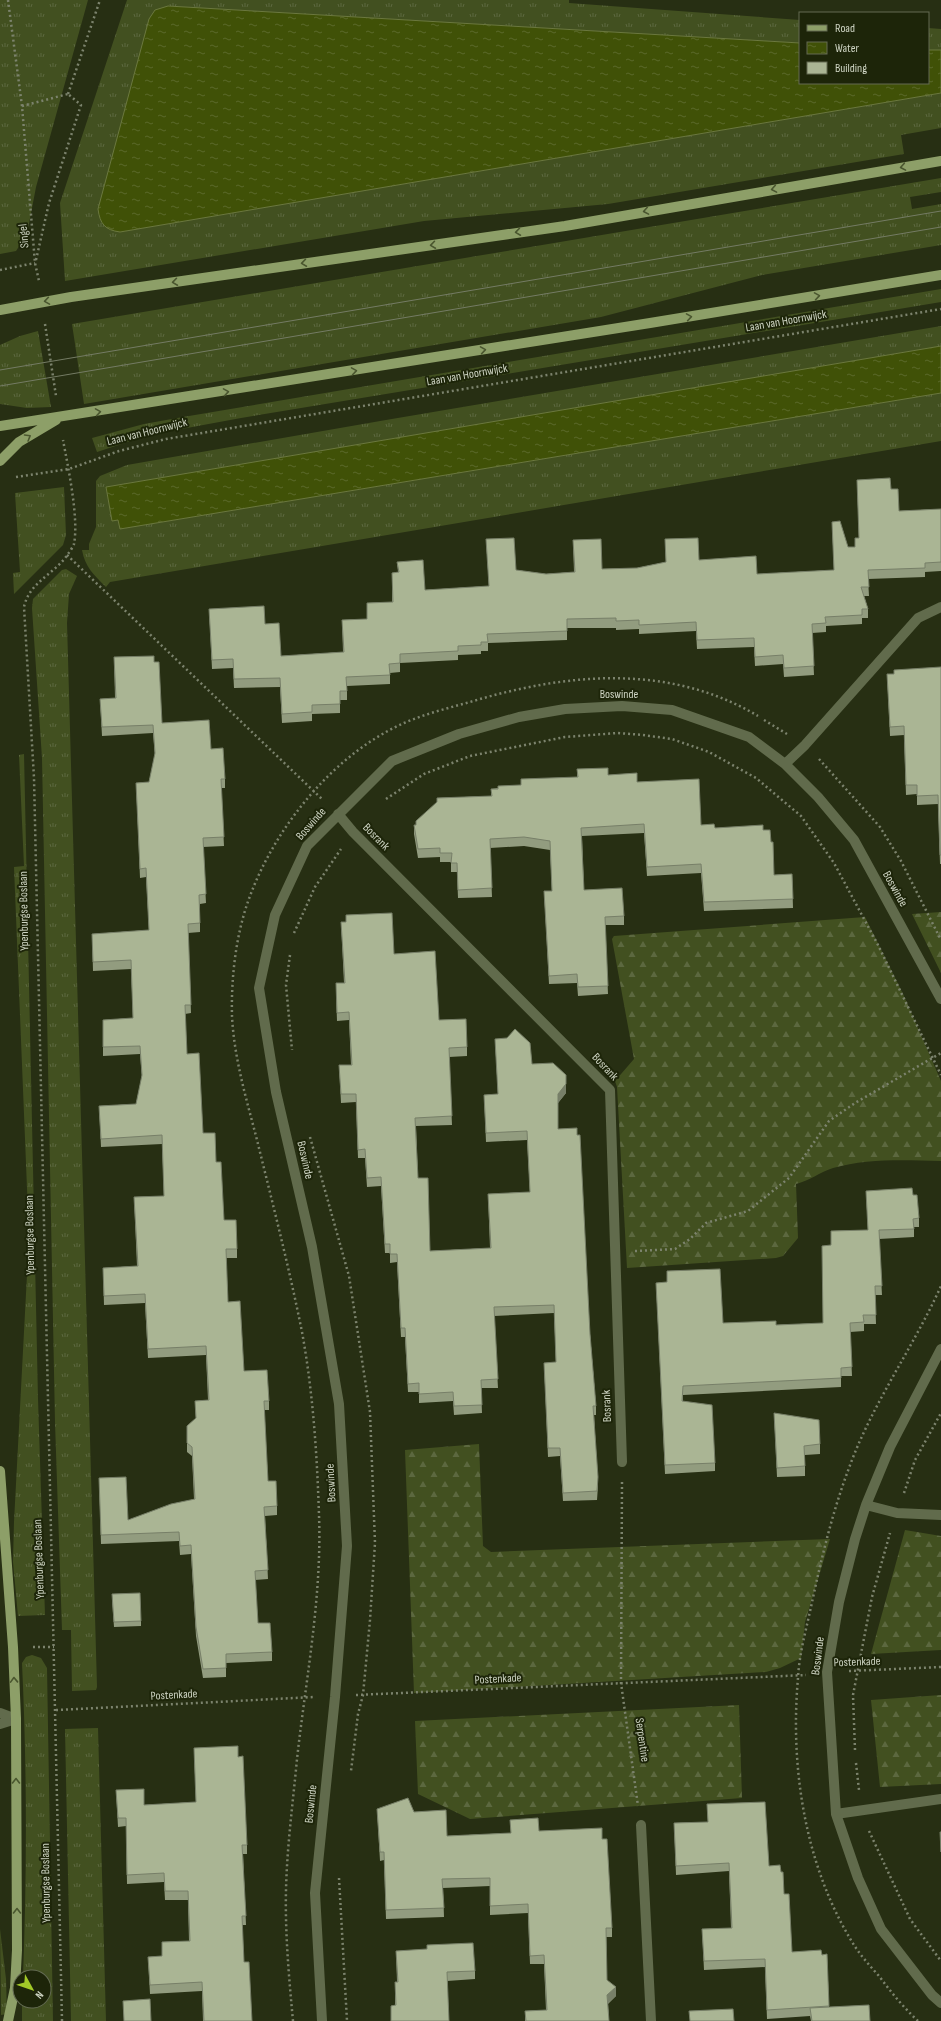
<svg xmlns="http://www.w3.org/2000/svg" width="941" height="2021" font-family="'Sofia Sans Condensed',sans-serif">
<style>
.grass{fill:url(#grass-tufts)}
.forest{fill:url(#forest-firs)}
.water{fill:url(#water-ripples);stroke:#6b783f}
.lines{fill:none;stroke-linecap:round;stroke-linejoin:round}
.path{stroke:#7c836d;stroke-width:2.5;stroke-dasharray:2 3;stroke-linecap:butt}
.minor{stroke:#616b4c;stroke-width:10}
.major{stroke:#8d9f68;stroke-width:10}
.tram{stroke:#747b64;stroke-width:1}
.wall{fill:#929c7f}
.shaded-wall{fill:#777f68}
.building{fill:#aab594;stroke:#777f68}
.oneway{stroke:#4a562f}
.labels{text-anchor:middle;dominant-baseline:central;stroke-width:4;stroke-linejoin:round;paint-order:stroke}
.street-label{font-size:12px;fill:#ced4c3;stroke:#1d2509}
</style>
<defs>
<pattern id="grass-tufts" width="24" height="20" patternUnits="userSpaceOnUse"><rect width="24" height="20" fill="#425020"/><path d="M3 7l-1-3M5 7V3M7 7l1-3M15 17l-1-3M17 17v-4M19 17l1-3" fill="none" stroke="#5c683f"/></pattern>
<pattern id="forest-firs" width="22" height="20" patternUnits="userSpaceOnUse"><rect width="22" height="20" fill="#425020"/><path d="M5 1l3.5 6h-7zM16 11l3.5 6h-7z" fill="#5c683f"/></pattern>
<pattern id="water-ripples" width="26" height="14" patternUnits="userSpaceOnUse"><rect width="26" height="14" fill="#405107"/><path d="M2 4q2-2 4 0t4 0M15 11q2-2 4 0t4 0" fill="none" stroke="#5a692a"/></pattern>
</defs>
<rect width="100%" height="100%" fill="#272f13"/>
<path class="grass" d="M0,0H88L36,187L27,234L16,251L0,254Z
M127,0H569V3L800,20V43L168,6L98,209L120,232L941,93V128L901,135L904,154L608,204L424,221L65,281L60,203Z
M928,28L941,29V50H928Z
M941,178V192L910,197L912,209L941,204V245L762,275L601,317L84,404L72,324Z
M941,289V302L241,418L149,435L97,452L92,438L144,424L183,417Z
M941,326V346L106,487L112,521L118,520L120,529L941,393V441L110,582L106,587C94,575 85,567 82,550H89V544L96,527V481L100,476L127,465L386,420Z
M38,331L51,407L27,408L0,404V345L20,336Z
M64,487L66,535L63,545L14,594L13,573L20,572L15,493Z
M66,569L77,576L69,594L67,623L97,1687L96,1690L72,1691L71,1630H62L55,1422L42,758L32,608L33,599L62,570Z
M24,754L38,1399L45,1615L18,1616L13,1562L14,1522L29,1237L14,867L24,866L19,755Z
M32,1655L41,1658L47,1668L53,2021H22V2001H44V1977H23C27,1872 27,1768 22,1663L26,1657Z
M98,1728L106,2021H71L65,1729Z
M0,1929L6,1979L7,2014L1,2015Z"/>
<path class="forest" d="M941,912V973L912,914Z
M865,917L903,994L941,1081V1161C906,1160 867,1158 833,1168C820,1172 809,1181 796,1184L798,1238L783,1256L776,1258L627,1268L617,1087L615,1081L634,1059L612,939L614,936Z
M479,1444L483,1546L491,1552L830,1539L805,1622L801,1658L780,1668L766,1672L414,1693L405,1450Z
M905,1530L941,1536V1650L871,1654Z
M941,1695V1784L880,1787L871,1700Z
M739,1705L742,1798L470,1819L418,1794L415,1721Z"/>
<path class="water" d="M168,6L800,43V83H928V50H941V93L120,232C105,230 100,224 98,209L149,19L155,10Z
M941,346V393L120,529L118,520L112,521L106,487Z"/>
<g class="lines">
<path class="path" d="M8,0L22,106L35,263L39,281
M68,94L100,0
M22,106L68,94
M36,260L49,203L81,105L68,94
M0,270L35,263
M45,324L56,396
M16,477L69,469L119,451L166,439L941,309
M67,555L323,800
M764,720L787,734
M819,759L880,827L901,861L941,940
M386,799L424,774L470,756L565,737L618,733L643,735L672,739L709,752L756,778L801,816L834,863L878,945L941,1075
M294,933L315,887L341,849
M290,955L286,985L292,1050
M310,1137L349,1276L370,1412L375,1543L370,1620L363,1695L358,1714L351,1771
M635,1251L675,1249L690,1239L706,1223L748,1211L789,1178L829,1121L855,1103L941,1053
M622,1482L621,1683L638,1806
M904,1493L915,1460L941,1413
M33,1647H54
M849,1671L941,1667
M356,1695L806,1675
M56,1710L315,1697
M855,1750L853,1695L872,1597L890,1533
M856,1763L859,1790
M869,1831L910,1919L941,1961
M339,1878L347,2021
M62,2021L34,778L24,607C29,582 55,574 68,554C70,551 73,547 74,544C79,518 68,467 63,440
M293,2021C289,1978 285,1933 286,1890C287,1846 293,1802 297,1759C306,1678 322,1597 319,1515C317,1454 313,1392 302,1332C289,1267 272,1201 256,1136C246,1098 234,1057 232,1016C231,977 236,933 250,896C276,826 334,754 404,723C425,714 448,708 470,702C566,673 669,663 758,716
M918,2021C903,2007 891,1992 879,1976C870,1966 861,1956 854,1945C805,1867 790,1768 798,1678C799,1655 806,1630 811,1607C821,1560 832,1513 849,1468C872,1404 913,1348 941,1286"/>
<path class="minor" d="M785,764L805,745L918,618L941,607
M338,814L353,832L610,1090L622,1462
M941,1349L890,1447L866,1505L855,1539L839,1602L827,1672L836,1814L858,1878L881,1929L932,1995L941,2003
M866,1505L897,1513L941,1515
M0,1713L16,1719
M0,1724L16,1719
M836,1814L941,1799
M641,1825L651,2021
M322,2021L315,1893L335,1697L347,1546L339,1404L312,1247L276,1092L259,988L275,915L307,846L392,761L459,734L519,717L565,709L622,706L672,710L749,737L785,764L818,797L854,840L941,999"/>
<path class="major" d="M0,310L71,297L565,226L941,161
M0,426L650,323L941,275
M0,461L19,442L56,420
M0,1471L13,1647L16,1719L17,1950L15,1988L8,2021"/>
<path class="tram" d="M0,370L941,211
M0,386L941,227"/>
</g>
<path class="wall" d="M857,480L891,489L899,511L941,509V571L925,572V577L868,579L869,596H864L868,609V618H862V624L826,626V632L812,633L814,675L784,677L783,664L755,666L754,647L697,649L696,631L639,634V629L616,630V628H567V640L488,643V651H481V654L458,655V660L400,663V672L390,673V684L347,686V700H340V713L312,714V721L282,723L280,687L234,688L233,668L212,669L209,609L265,624L281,656L343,652L342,620L367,619V603L392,602V573L398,572L397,562L425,590L489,586L486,539L516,570L546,574L574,572L573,540L602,569L637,568L666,562L665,539L699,560L757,574L834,570L832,522L848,547H855L859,538Z
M114,657L154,662L162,723L211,749L225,779V788H221L224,846L203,847L206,903L200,904V932L188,933L191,1013L185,1014L187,1054L203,1133L216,1162L224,1220L237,1249V1258H226L228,1302L244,1371L269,1401V1410H264L268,1481L277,1506V1515L265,1516L268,1579L255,1580L258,1623L272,1652V1661L226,1663V1677L203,1678L196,1636L191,1554L180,1555L179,1541L101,1544L99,1478L128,1520L194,1499L192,1456L187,1452V1426L196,1418L195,1401L208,1400L206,1355L148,1358L145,1303L104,1305L103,1268L137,1266L134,1197L164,1196L162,1144L101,1147L99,1106L136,1104L142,1077L140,1054L103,1056V1020L133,1018L131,969L93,971L92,934L149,930L146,877L140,878L136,783L149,782L155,755L153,733L102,736L100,699L115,698Z
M941,667V864H940L938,804L917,805V794L906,795L904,735L890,736L887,674H894Z
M577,769L608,775L637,782L701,825L715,828L763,830L774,875L792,874L793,908L704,911L701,873L647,876L644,833L582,836L584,890L624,916V925H605L608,994L578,996L577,983L549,984L544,891H552L550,850L524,846L490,848L492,897L458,898L457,872H451V862H440V857L418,858L414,834V825H416L437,803V798L491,796V789L577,777Z
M346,915L394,954L439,1020L467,1047V1056L449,1057L452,1125L416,1126L418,1178L430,1251L490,1248L488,1194L530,1192L527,1140L486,1142L484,1095L498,1094L495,1039L532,1064L566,1093L558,1103V1129L590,1334L596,1406V1415H594L598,1486L597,1500L563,1501L560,1456L548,1457L544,1363L556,1362L554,1313L494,1316L498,1388H481L482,1413L454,1415L453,1401L419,1403V1392H408L405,1337H401L397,1262L390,1263V1253H385L381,1186L367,1187L365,1158H358L356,1102L341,1103L339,1065H351L349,1020L337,1021L336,992V983H344L341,922H346Z
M866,1191L913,1195L919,1218V1227H914V1237L879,1239L882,1295H875L876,1324H864V1331L850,1332L852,1376H841V1387L683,1395V1401L715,1463V1471L665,1474L656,1283L667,1282V1271L723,1323L776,1325L823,1323L831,1245V1231L868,1230Z
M774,1413L820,1444V1454L805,1455V1476L777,1477Z
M112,1599L141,1621V1626L114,1627Z
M194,1748L247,1845V1854H243L246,1925H242L244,1962L252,2021H203L202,1991L150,1994L148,1957L162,1956V1942L189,1941L188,1900H165L164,1882L127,1884L126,1826L118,1827L116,1790L144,1805L196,1802Z
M707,1804L769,1866L781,1872L784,1894L792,1952L822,1955L827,1954L829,2007L870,2021H811L810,2016L767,2019L765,1967L704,1970L702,1929L731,1928L729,1871L676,1875L674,1823L708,1822Z
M377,1809L414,1812L447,1836L511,1833L510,1820L539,1831L602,1839L612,1928V1937H606L607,1980L616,1996L608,2004L609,2021H525V2011L546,2010L544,1964H530L528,1913L490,1915V1886L443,1888L444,1917L386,1919L384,1860L380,1861Z
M396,1951L475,1971V1979L447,1981L449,2021H391V2006L395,2005V1982H397Z"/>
<path class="shaded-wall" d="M566,1084V1093L558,1103V1094Z
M616,1987V1996L607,2004V1995Z"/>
<path class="building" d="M890,478L891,489H898L899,511L941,509V562L925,563V568L868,570L869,587H861L868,609H862V615L825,617L826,623L812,624L814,666L784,668L783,655L755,657L754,638L697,640L696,622L639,625V620L616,621V618L567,619V631L487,634L488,642H481V645L458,646V651L400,654V663L389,664L390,675L346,677L347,691H340V704L312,705V712L282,714L280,678L234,679L233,659L212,660L209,609L264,606L265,624L279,623L281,656L344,652L342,620L367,619V603L393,602L392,573L399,572L397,562L423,560L425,590L489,586L486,539L514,538L516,570L546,574L575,572L573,540L601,539L602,569L637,568L666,562L665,539L698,538L699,560L756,556L757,574L834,570L832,522L840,521L848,547H855V538H859L857,480Z
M154,656V662H159L162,723L209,720L211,749L223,748L225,779H221L224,837L203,838L206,894L199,895L200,923L188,924L191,1005H185L187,1054L199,1053L203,1133H215L216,1162H221L224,1220H236L237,1249H226L228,1302L240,1301L244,1371L267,1370L269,1401H264L268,1481H276L277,1506L264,1507L268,1570L255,1571L258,1623H270L272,1652L226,1654V1668L203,1669L196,1627L191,1545L180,1546L179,1532L101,1535L99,1478L126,1477L128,1520L171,1504L195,1499L192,1447L187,1443V1426L196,1418L195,1401L209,1400L206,1346L148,1349L145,1294L104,1296L103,1268L138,1266L134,1197L164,1196L162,1135L101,1139L99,1106L136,1104L142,1075L140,1046L103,1047V1020L133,1018L131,960L93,962L92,934L149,930L146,868L140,869L136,783L149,782L155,753L153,725L102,727L100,699L116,698L114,657Z
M941,667V855H940L938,795L917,796V785H906L904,726L890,727L887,674H894V670Z
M608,768V775L637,773V782L699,779L701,825L714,824L715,828L763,825V830H770L771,842H773L774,875L792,874L793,899L704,902L701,864L647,867L644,824L581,828L584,890L622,888L624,916L605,917L608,986L578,987L577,974L549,976L544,891H552L550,841L524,837L490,839L492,888L458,890L457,863H451L452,853H440V848L418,849L414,825H416V821L437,802V798L492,796L491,789H498V786L521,785V779L578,777L577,769Z
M392,913L394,954L435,951L439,1020L466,1019L467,1047L449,1048L452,1116L415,1118L418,1178H428L430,1251L491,1248L488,1194L530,1192L527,1131L486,1133L484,1095L498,1094L495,1039L507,1038L515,1029L530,1043L532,1064L553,1063L566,1075V1084L558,1094V1129L577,1128V1135H580L590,1334L596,1406H593L598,1477L597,1491L563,1493L560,1448H548L544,1363L556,1362L554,1305L494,1307L498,1379L481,1380L482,1405L454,1406L453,1392L419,1394V1383L408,1384L405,1328H401L397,1254H390V1244H385L381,1177L367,1178L365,1149L358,1150L356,1094H341L339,1065H352L349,1012L337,1013L336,983H345L341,922H346V915Z
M912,1188L913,1195H917L919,1218L913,1219L914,1229L879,1230L882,1286H875L876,1315H863L864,1322L850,1323L852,1367L841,1368V1378L683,1386L682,1401L712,1405L715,1463L665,1465L656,1283L667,1282V1271L720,1269L723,1323L776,1321V1325L823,1323L822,1246L831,1245V1231L868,1230L866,1191Z
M774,1413L819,1420L820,1444L804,1446L805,1466L777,1468Z
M140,1593L141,1621L114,1622L112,1594Z
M238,1746V1757L243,1756L247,1845H242L246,1916H242L244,1962H249L252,2021H204L202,1982L150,1985L148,1957L162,1956V1942L190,1941L188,1891H165L164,1873L127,1875L126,1818H118L116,1790L144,1789V1805L196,1802L194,1748Z
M408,1798L414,1812L446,1810L447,1836L511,1833L510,1820L538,1818L539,1831L602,1828V1839H607L612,1928H606L607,1980L616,1987L607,1995L609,2021H526L525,2011L547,2010L544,1955L530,1956L528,1904L490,1906V1878L442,1879L444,1908L386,1910L384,1852H380L377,1809Z
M765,1802L769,1866L780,1865L781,1872H783L784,1894H789L792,1952L821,1950L822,1955L827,1954L829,2006L767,2010L765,1959L704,1961L702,1929L732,1928L729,1863L676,1866L674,1823L708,1822L707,1804Z
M940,1832H941V1852Z
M473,1943L475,1971L447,1972L449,2021H391V2006L396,2005L395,1982H398L396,1951L427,1949V1945Z
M150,1999L151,2021H124L123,2001Z
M869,2005L870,2021H812L810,2008Z
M733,2009L734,2021H690L689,2011Z"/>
<defs><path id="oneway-chevron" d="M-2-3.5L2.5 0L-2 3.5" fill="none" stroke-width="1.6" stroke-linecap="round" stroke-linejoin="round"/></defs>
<g class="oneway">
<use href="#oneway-chevron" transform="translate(903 167) rotate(170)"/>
<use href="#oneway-chevron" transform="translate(774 189) rotate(170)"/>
<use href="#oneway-chevron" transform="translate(646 211) rotate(170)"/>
<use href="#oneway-chevron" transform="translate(518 232) rotate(172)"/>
<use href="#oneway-chevron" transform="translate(433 245) rotate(172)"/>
<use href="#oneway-chevron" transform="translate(304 263) rotate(172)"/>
<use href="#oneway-chevron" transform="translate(175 282) rotate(172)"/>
<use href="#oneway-chevron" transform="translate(817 296) rotate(-9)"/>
<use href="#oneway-chevron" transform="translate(47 301) rotate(171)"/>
<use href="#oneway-chevron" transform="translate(689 317) rotate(-9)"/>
<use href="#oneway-chevron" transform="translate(483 350) rotate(-9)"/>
<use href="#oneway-chevron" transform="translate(354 371) rotate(-9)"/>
<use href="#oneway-chevron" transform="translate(226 392) rotate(-9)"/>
<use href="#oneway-chevron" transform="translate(98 412) rotate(-9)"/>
<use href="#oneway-chevron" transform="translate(28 437) rotate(-31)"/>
<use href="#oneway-chevron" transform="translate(14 1680) rotate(-92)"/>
<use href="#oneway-chevron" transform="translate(16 1781) rotate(-90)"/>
<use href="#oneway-chevron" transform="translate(17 1911) rotate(-90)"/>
</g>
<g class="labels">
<g class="street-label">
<text transform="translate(24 236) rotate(-95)">Singel</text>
<text transform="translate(786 321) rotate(-10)">Laan van Hoornwijck</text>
<text transform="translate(467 375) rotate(-10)">Laan van Hoornwijck</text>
<text transform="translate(147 432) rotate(-14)">Laan van Hoornwijck</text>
<text x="619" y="694">Boswinde</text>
<text transform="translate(311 824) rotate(-49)">Boswinde</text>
<text transform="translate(376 837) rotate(45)">Bosrank</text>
<text transform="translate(895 889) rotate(61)">Boswinde</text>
<text transform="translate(24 911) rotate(-91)">Ypenburgse Boslaan</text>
<text transform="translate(605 1067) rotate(47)">Bosrank</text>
<text transform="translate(305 1160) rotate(77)">Boswinde</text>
<text transform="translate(30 1235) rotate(-91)">Ypenburgse Boslaan</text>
<text transform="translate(607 1406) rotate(-92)">Bosrank</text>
<text transform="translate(331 1483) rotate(-93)">Boswinde</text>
<text transform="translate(39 1559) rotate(-92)">Ypenburgse Boslaan</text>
<text transform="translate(818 1656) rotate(-83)">Boswinde</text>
<text transform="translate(857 1662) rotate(-2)">Postenkade</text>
<text transform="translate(498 1679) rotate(-3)">Postenkade</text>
<text transform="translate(174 1695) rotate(-3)">Postenkade</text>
<text transform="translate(642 1740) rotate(82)">Serpentine</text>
<text transform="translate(311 1804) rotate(-84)">Boswinde</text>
<text transform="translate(46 1883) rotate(-91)">Ypenburgse Boslaan</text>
</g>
</g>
<rect x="799" y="12" width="130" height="72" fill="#1d2509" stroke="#646b53"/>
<rect x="807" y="25" width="20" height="6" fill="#8d9f68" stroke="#646b53"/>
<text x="835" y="32" font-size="12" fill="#ced4c3">Road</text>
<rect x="807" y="42" width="20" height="12" fill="url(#water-ripples)" stroke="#646b53"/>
<text x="835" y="52" font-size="12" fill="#ced4c3">Water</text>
<rect x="807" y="62" width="20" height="12" fill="#aab594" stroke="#646b53"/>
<text x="835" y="72" font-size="12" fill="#ced4c3">Building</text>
<g transform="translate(32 1989) rotate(130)"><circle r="19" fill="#1d2509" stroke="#646b53"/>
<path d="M0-3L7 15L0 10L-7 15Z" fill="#a2c928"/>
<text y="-6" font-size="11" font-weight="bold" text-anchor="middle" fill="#ced4c3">N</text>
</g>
</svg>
